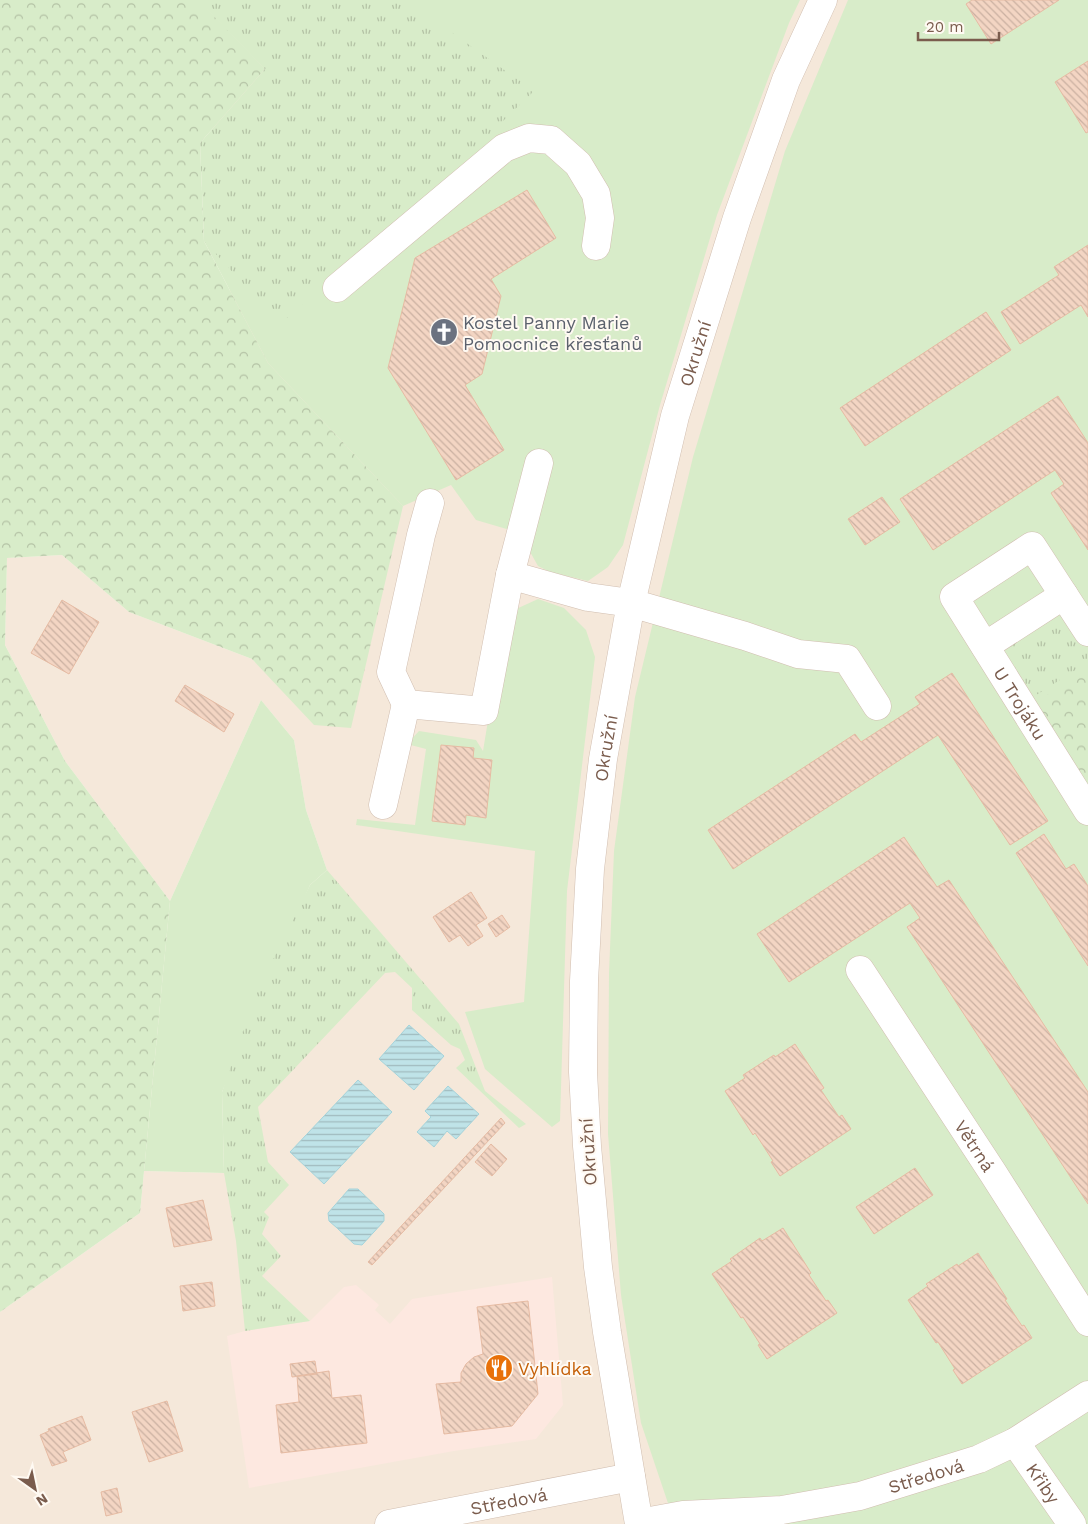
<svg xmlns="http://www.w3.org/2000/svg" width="1088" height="1524" font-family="'Work Sans',sans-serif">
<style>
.residential{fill:#f5e8da}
.commercial{fill:#fde8e0}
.grass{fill:#d8ecc9}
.forest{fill:url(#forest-crowns)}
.park{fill:url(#park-tufts)}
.water{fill:url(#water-rules);stroke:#a5d3da}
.building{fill:url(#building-back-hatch);stroke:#e6bba3}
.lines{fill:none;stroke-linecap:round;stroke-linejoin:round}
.minor-casing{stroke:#d1beb0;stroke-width:29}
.minor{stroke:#fff;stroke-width:28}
.labels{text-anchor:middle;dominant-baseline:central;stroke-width:4;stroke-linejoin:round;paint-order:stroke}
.worship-label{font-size:18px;fill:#5b616d;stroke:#fffaf3;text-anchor:start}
.street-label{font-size:18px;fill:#7a5c4d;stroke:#fffaf3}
.food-label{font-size:18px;fill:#c56008;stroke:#fffaf3;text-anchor:start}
</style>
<defs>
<pattern id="forest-crowns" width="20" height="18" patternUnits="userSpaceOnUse" patternTransform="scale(1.25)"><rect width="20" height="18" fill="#d8ecc9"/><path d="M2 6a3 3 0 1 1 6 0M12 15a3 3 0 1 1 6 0" fill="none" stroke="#b4c2a5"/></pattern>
<pattern id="park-tufts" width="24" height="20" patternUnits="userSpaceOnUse" patternTransform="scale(1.25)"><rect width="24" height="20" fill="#d8ecc9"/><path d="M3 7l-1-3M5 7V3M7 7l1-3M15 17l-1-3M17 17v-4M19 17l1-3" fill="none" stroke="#b4c2a5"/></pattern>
<pattern id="water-rules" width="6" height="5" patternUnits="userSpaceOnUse" patternTransform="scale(1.25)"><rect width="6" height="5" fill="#bfe3e8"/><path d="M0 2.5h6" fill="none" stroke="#a0bbbe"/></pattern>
<pattern id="building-back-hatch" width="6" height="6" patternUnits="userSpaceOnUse" patternTransform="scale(1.25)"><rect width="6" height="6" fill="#f3d5c3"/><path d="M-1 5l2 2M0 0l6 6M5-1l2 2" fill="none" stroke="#cab0a1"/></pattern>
</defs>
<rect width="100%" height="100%" fill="#fdf6ec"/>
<path class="residential" d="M199,0H1088V1524H0V1312L140,1213L144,1171L224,1173L327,870L306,810L294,740L261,700L170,901L65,761L5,645L7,558L62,555L129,612L252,659L271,678Z"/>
<path class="commercial" d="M552,1277L563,1405L536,1439L454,1451L249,1488L227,1336L245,1331L310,1321L344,1287L356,1285L379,1305L375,1310L390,1324L412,1299Z"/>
<path class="grass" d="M199,0H800L789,23L717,215L660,405L623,545L608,567L588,581L550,572L538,566L529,550L530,536L476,520L451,485L403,506L268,363L204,241L265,69Z
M848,0H1088V1524H675L641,1423L621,1295L608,1134L609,973L614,851L635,697L693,457L785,151Z
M538,599L564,608L586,630L595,657L567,891L560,1121L552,1127L485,1069L465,1012L524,1002L535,851L356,825L357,819L415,825L426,749L407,744L419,731L476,740L483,751L503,629L514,610Z
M261,700L294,740L306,810L327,870L310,885L222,1092L224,1173L144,1171L170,901Z"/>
<path class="forest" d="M0,0H199L265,69L200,143L204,241L268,363L403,506L351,728L314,725L252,659L129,612L62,555L7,558L5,645L65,761L170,901L140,1213L0,1312Z
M1088,668V795L1030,706Z"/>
<path class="park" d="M189,0H406L534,91C452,171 367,249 280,324L204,241L200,143L265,69L205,7L203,9Z
M1061,612L1088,655V662L1030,699L999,650Z
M327,870L459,1024L485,1091L526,1124L519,1128L456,1068L465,1060L460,1049L451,1045L412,1010V988L395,972L385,973L258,1107L268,1162L289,1185L264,1212L269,1217L262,1234L281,1256L262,1276L310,1321L245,1331L236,1241L224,1173L222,1092L255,996L310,885Z"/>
<path class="water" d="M409,1025L444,1056L414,1090L379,1059Z
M358,1080L392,1112L324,1184L290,1152Z
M448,1086L479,1114L456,1139L447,1131L434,1147L417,1132L431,1117L425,1111Z
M349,1189H358L384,1214V1221L362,1245L354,1244L337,1228L329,1221L328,1213Z"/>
<path class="building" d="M972,0H1059L991,44L966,4Z
M1088,61V132L1086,133L1055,82Z
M527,190L556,238L491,279L501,296L482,374L465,385L504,450L456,480L388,368L415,258Z
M1088,245V317L1081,305L1020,344L1001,312L1059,275L1054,267Z
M986,312L1011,350L865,446L840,408Z
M1058,396L1088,443V550L1051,493L1064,484L1055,470L933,550L900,499Z
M882,497L900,522L865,545L848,519Z
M62,600L99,622L69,674L31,653Z
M952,673L1048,821L1010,845L938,735L733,869L708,830L855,734L861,742L920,704L915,697Z
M185,685L234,714L224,732L175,701Z
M441,745L474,748L473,758L492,760L486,818L466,815L465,825L432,821Z
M1044,834L1066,869L1074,864L1088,886V966L1016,853Z
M904,837L937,887L949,880L1088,1092V1204L907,927L920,918L910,903L789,982L757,934Z
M471,892L487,918L476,925L483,936L468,946L460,935L449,942L433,917Z
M502,915L510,927L496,937L488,924Z
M795,1044L824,1088L821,1090L839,1117L842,1115L851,1129L780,1176L771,1162L773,1161L755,1133L753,1135L725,1091L745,1078L743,1075L774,1055L775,1057Z
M501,1118L505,1123L372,1265L368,1262Z
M491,1144L507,1159L492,1176L475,1162Z
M915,1168L933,1195L874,1234L856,1207Z
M203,1200L212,1240L174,1247L166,1208Z
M783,1228L811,1273L809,1275L826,1301L828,1300L837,1313L767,1359L758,1345L760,1344L743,1317L741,1318L712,1274L732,1261L730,1259L760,1238L762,1241Z
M978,1253L1007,1299L1005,1300L1022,1326L1024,1325L1032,1338L962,1384L953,1370L955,1369L938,1342L936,1343L908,1300L928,1286L926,1284L957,1264L958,1266Z
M212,1282L215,1306L183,1311L180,1286Z
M528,1301L538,1394L512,1426L444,1434L436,1384L461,1382V1373L466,1364L474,1357L483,1354L477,1307Z
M315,1361L317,1374L292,1377L290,1364Z
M329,1371L332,1398L361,1395L367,1443L281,1453L276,1405L299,1402L297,1376Z
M167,1401L183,1451L149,1462L132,1412Z
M82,1416L91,1440L63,1452L67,1461L52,1466L40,1435L49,1431L48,1429Z
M117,1488L122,1512L106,1516L101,1492Z"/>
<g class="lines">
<g class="minor-casing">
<g id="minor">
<path d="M337,288L504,148L529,138L551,140L578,164L596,194L600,218L596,246"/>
<path d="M510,575L539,463"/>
<path id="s1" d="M1088,632L1032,546L954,597L1088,811"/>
<path d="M985,646L1064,595"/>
<path d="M406,704L391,672L421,535L430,503"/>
<path d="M383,805L406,704L484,711L510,575L588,597L631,603L745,636L798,654L847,659L877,706"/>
<path id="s2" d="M860,970L993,1173L1088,1322"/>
<path id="s3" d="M1015,1442L1072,1524"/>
<path id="s4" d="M639,1523L683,1515L782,1510L860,1496L979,1459L1015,1442L1088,1395"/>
<path id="s5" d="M389,1524L631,1477"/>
<path id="s6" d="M639,1524L607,1332L598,1267L587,1146L583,1072L584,981L590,869L603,759L631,603L675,416L737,218L786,80L823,0"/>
</g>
</g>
<use href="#minor" class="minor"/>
</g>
<defs>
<g id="church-disc" transform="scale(1.4375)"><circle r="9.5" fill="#6b7280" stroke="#fffaf3"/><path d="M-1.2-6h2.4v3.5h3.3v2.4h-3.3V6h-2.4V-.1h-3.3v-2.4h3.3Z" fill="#fff"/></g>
<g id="restaurant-disc" transform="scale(1.4375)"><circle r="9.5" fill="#e8710a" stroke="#fffaf3"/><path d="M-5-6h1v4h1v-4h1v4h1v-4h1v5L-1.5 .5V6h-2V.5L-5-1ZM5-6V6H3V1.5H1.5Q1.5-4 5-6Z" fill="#fff"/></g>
</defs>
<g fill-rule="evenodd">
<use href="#church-disc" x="444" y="332"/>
<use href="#restaurant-disc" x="499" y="1368"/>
</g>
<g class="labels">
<g class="worship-label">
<text x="463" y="322">Kostel Panny Marie<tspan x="463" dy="21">Pomocnice křesťanů</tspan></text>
</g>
<g class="street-label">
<text stroke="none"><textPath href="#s6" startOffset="1186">Okružní</textPath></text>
<text stroke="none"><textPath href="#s1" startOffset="321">U Trojáku</textPath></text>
<text stroke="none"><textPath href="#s6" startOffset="781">Okružní</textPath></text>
<text stroke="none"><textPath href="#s2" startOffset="210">Větrná</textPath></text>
<text transform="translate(588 1152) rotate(-94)">Okružní</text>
<text stroke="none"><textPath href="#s4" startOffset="292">Středová</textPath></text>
<text stroke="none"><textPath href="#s3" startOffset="50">Křiby</textPath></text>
<text stroke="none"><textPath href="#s5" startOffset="122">Středová</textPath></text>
</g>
<g class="food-label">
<text x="518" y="1368">Vyhlídka</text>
</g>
</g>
<g transform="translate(35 1489) rotate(147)" stroke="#fffaf3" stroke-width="4" paint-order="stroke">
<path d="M0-4L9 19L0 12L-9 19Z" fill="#7a5c4d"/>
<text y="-8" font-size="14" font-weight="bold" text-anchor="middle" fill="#7a5c4d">N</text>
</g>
<path d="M918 32v8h81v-8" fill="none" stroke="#7a5c4d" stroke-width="2.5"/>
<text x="926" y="32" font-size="15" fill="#7a5c4d" stroke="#fffaf3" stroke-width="4" paint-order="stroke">20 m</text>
</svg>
